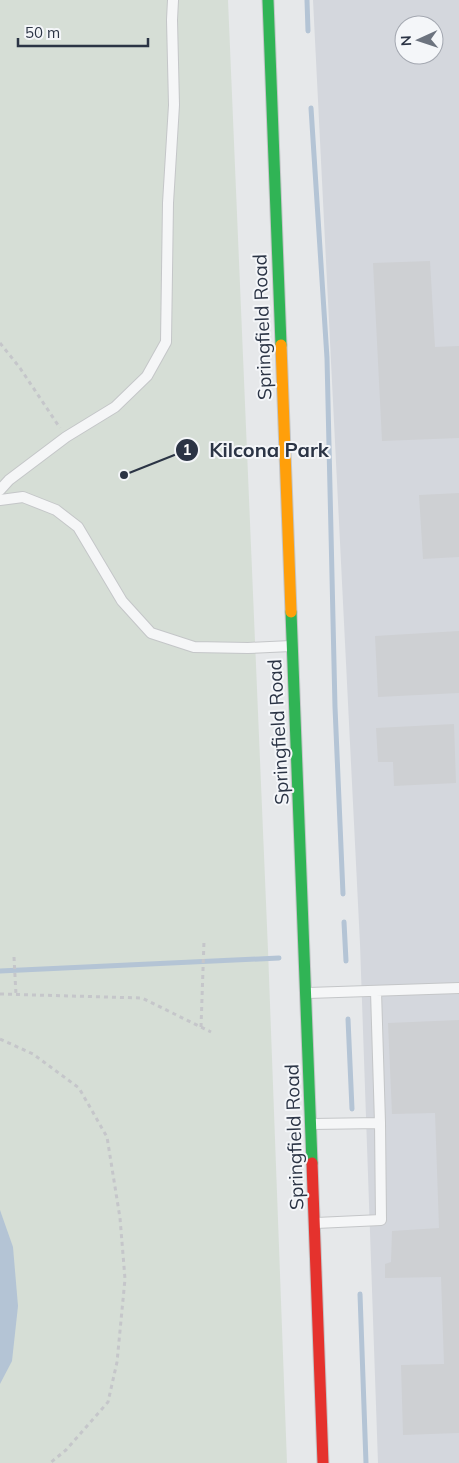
<svg xmlns="http://www.w3.org/2000/svg" width="459" height="1463" font-family="Mulish,sans-serif">
<style>
.built{fill:#d4d7dd;fill-rule:evenodd}
.green{fill:#d6ded6}
.water{fill:#b4c4d5}
.lines{fill:none;stroke-linecap:round;stroke-linejoin:round}
.stream{stroke:#b4c4d5;stroke-width:5}
.building{fill:#ced0d3}
.lane-casing{stroke:#c4c6c8;stroke-width:12}
.fast-casing{stroke:#c4c6c8;stroke-width:13}
.slow-casing{stroke:#c4c6c8;stroke-width:13}
.jam-casing{stroke:#c4c6c8;stroke-width:13}
.path{stroke:#c5c6ca;stroke-width:3;stroke-dasharray:4 4;stroke-linecap:butt}
.lane{stroke:#f5f6f7;stroke-width:10}
.fast{stroke:#30b455;stroke-width:11}
.slow{stroke:#ff9f0a;stroke-width:11}
.jam{stroke:#e5322d;stroke-width:11}
.labels{text-anchor:middle;dominant-baseline:central;stroke-width:4;stroke-linejoin:round;paint-order:stroke}
.street-label{font-size:19px;fill:#2b3445;stroke:#f4f6f9}
.leader{fill:none;stroke:#2b3445;stroke-width:2}
.callout-dot{fill:#2b3445;stroke:#f4f6f9;stroke-width:2}
.mark-label{font-size:15px;text-anchor:middle;font-weight:bold;fill:#fff}
.callout-label{font-size:20px;text-anchor:middle;font-weight:bold;fill:#2b3445;stroke:#f4f6f9;stroke-width:4;stroke-linejoin:round;paint-order:stroke}
</style>
<rect width="100%" height="100%" fill="#e6e8ea"/>
<path class="built" d="M313,0H459V1463H378L360,944ZM404,25H434V55H404Z"/>
<path class="green" d="M0,0H228L268,950L287,1463H0Z"/>
<path class="water" d="M0,1210L13,1247L18,1306L12,1361L0,1384Z"/>
<g class="lines">
<path class="stream" d="M307,0L308,31
M311,108L327,358L335,707L343,894
M344,922L346,961
M0,971L279,958
M348,1019L352,1109
M360,1294L366,1463"/>
</g>
<path class="building" d="M430,261L435,347L459,346V438L382,441L373,263Z
M459,493V557L423,559L419,495Z
M459,631V693L378,697L375,636Z
M454,724L456,783L394,786L393,762H378L376,728Z
M459,1020V1433L403,1435L401,1365L444,1364L441,1277L385,1278V1264L391,1262L392,1231L439,1228L435,1113L392,1114L388,1023Z"/>
<g class="lines">
<g class="lane-casing">
<path id="lane" d="M0,490L9,480L66,437L115,407L147,376L166,342L168,203L174,105L172,20L173,0
M0,500L23,497L56,510L78,527L122,601L151,633L194,647L248,648L291,646
M376,991L380,1123
M308,993L459,988
M312,1124L380,1123L381,1220L316,1223"/>
</g>
<g class="fast-casing">
<path id="fast" d="M268,0L281,345
M291,612L312,1163"/>
</g>
<g class="slow-casing">
<path id="slow" d="M281,345L291,612"/>
</g>
<g class="jam-casing">
<path id="jam" d="M312,1163L323,1463"/>
</g>
<path class="path" d="M0,343L20,368L60,428
M14,957L16,995
M0,994L142,998L211,1032
M201,1027L204,941
M0,1039L33,1054L79,1088L107,1137L120,1218L125,1279L117,1362L108,1402L66,1450L50,1463"/>
<use href="#lane" class="lane"/>
<use href="#fast" class="fast"/>
<use href="#slow" class="slow"/>
<use href="#jam" class="jam"/>
</g>
<g class="labels">
<g class="street-label">
<text transform="translate(262 327) rotate(-92)">Springfield Road</text>
<text transform="translate(278 732) rotate(-93)">Springfield Road</text>
<text transform="translate(294 1137) rotate(-92)">Springfield Road</text>
</g>
</g>
<path class="leader" d="M124 475L187 450"/>
<g class="callout-dot">
<circle cx="124" cy="475" r="5"/>
<circle cx="187" cy="450" r="12"/>
</g>
<g class="mark-label">
<text x="187" y="455">1</text>
</g>
<g class="callout-label">
<text x="269" y="457">Kilcona Park</text>
</g>
<g transform="translate(419 40) rotate(267)"><circle r="24" fill="#f4f6f9" stroke="#a4a8b1"/>
<path d="M0-4L9 19L0 12L-9 19Z" fill="#6c737f"/>
<text y="-8" font-size="14" font-weight="bold" text-anchor="middle" fill="#2b3445">N</text>
</g>
<path d="M18 38v8h130v-8" fill="none" stroke="#2b3445" stroke-width="2.5"/>
<text x="25" y="38" font-size="15" fill="#2b3445" stroke="#f4f6f9" stroke-width="4" paint-order="stroke">50 m</text>
</svg>
